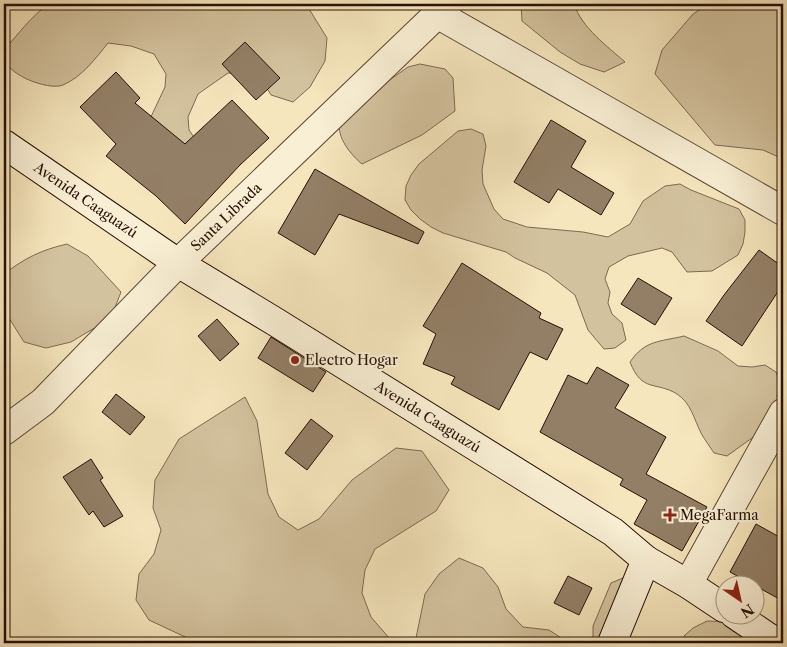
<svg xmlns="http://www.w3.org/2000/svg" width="787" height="647" font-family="'Libre Caslon Text',serif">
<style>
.green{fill:#d3c29e;stroke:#7e6952}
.building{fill:#937f66;stroke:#281007}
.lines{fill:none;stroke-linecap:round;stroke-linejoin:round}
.street-casing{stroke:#5c4634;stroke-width:30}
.secondary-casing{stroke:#281007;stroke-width:30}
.street{stroke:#f9efd4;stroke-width:28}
.secondary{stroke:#f9efd4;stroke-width:28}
.poi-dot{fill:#8f2418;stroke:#f9efd4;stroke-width:2}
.labels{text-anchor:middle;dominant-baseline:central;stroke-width:4.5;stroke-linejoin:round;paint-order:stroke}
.street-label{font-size:14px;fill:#281007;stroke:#f9efd4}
.poi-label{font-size:14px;fill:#281007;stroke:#f9efd4;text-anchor:start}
</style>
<rect width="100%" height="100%" fill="#f6e6bd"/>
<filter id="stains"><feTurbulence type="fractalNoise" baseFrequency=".004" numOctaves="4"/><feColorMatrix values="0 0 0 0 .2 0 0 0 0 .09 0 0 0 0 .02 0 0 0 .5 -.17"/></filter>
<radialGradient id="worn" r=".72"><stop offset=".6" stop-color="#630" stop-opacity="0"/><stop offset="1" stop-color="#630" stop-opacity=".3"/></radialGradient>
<path class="green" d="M49,4H114L129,7L152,4H306L327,38L325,61L310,87L293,102L271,95L259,75L228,73L198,94L188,117L189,130L196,140L194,152L148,123L165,87L166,74L154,54L131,46L108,43C96,58 82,77 63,85C49,91 0,74 4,52C5,49 9,45 11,42C23,28 33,15 49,4Z
M521,4H574C582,28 607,46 625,62L604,72L580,64L560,52L522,21Z
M709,4H783V159L763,150L715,145L655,74L662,50L693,14Z
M420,64L445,69L453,78L455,111L422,135L362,164C351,155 336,137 340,122C341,118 344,114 346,111L408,67Z
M471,129L483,134L486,146L482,170L483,184L494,209L503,219L527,227L583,232L608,237L630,224L643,201L665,186L680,184L691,190L739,209L745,220V232L743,244L738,255L712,271L687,272L672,252L662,248L628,256L609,267L605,279L610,292L608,303L612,314L622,323L626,340L615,348L604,349L588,330L575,295L547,273L515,258L506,252L443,233L431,227L420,219L411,210L405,200L406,186L411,175L419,164L458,131Z
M67,244L88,256L121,292L111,318L71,342L46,348L24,342L4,310V274C25,258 41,250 67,244Z
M684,336L718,351L738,366L752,367L765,365L776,372L781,385L777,396L780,406L759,433L727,456L714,453C710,447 705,440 701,433C694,419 691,403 677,394C656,381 642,393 630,362C645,340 659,342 684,336Z
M245,397L257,421L268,494L279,517L298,530L319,519L352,480L396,448L422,451L449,490L436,511L375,549L365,570L362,593L371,617L390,639L411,643H198L149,620L136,600L139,574L154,554L161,530L153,508L155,480L179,439Z
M459,558L483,568L498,587L506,609L523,627L549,630L569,643L593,637V626L611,583L623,578L632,586L620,643H415L425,594L439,574Z
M707,621C735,622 734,624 753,643H688L685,642L684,636L693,628Z"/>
<path class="building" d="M245,42L280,78L256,100L222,64Z
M116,72L140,98L135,103L185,144L232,100L269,138L240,165L185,224L156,196L106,156L116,144L80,107Z
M551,120L586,141L571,167L614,193L601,215L558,189L549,203L514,182Z
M315,169L424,232L418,244L339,214L315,255L278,233Z
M759,250L783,267V284L742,346L706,321L724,295Z
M462,263L541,313L539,318L563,329L547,360L530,352L499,410L451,384L455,377L423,364L436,334L423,326Z
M638,278L672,298L655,325L621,304Z
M217,319L239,344L220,361L198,336Z
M271,337L326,372L313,392L258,358Z
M597,367L629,385L615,408L666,437L646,474L707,507L682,551L634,524L647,500L620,485L623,479L540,432L568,375L587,384Z
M116,394L145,417L130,435L102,412Z
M311,419L333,436L307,470L285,453Z
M91,459L103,478L100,480L123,516L104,527L93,511L89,515L63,477Z
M756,524L783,539V601L730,572Z
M568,576L592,588L579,615L554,603Z"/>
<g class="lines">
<g class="street-casing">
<g id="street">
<path d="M437,14L783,211"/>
<path id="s1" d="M4,431L43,402L178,263L448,4"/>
<path d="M688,584L783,413"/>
</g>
</g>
<g class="secondary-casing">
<g id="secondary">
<path id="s2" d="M4,144L178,263L274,321L613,532L646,560L688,584L724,608"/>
<path d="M734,614L777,643"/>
<path d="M612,643L646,560"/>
</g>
</g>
<use href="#street" class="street"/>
<use href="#secondary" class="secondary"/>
</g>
<g class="poi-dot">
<circle cx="295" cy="360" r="5"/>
<path d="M667.5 507.5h5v5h5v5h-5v5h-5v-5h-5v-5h5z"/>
</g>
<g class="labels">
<g class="street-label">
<text stroke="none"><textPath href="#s2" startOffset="99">Avenida Caaguazú</textPath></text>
<text stroke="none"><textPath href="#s1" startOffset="309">Santa Librada</textPath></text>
<text stroke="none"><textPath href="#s2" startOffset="504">Avenida Caaguazú</textPath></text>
</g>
<g class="poi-label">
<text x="305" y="360">Electro Hogar</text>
<text x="680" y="515">MegaFarma</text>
</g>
</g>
<rect width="787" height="647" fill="none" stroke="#f6e6bd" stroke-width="20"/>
<rect x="5" y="5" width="777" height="637" fill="none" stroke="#281007" stroke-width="2.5"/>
<rect x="10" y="10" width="767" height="627" fill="none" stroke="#281007"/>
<g transform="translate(740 600) rotate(146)"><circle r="24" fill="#f9efd4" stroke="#a59682"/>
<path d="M0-4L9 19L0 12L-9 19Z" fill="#8f2418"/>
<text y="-8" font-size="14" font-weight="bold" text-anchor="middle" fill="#281007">N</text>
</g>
<rect width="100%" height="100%" filter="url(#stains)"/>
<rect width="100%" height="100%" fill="url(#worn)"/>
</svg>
